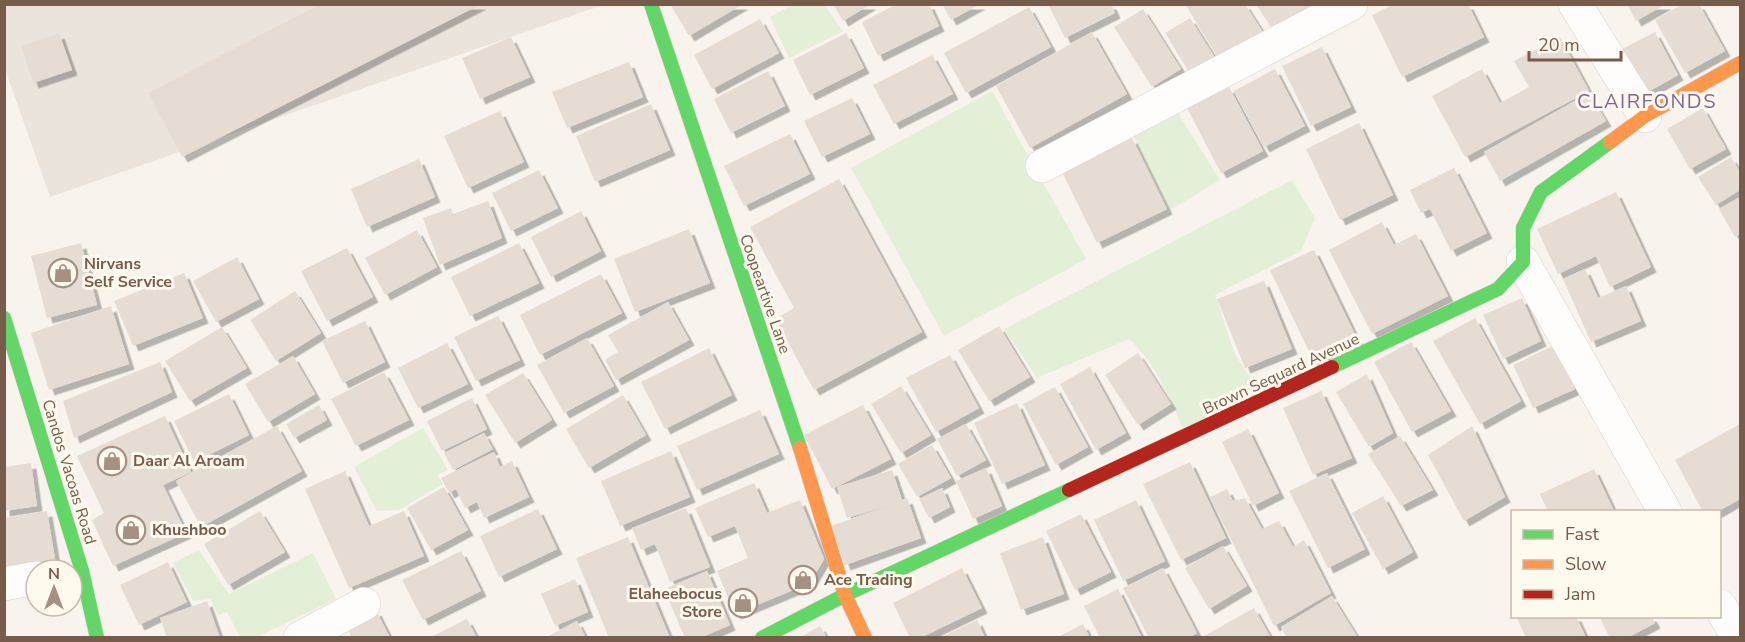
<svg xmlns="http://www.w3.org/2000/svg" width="1745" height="642" font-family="'Nunito Sans',sans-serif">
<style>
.industrial{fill:#ebe4dd}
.green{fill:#e4efd7}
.building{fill:#e5dcd4;filter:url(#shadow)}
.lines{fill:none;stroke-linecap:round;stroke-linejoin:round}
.street-casing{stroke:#d6d0c9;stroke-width:34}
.fast-casing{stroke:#d7d0c9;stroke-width:15}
.slow-casing{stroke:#d7d0c9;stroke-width:15}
.jam-casing{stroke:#d7d0c9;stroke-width:15}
.street{stroke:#fefdfc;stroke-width:33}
.fast{stroke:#63d668;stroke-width:14}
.slow{stroke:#ff974d;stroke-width:14}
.jam{stroke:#b3261e;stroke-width:14}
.labels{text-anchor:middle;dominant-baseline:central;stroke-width:6;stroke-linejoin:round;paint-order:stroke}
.poi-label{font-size:16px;font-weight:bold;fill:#775b4b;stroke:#fff9ee;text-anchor:start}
.street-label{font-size:16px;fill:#775b4b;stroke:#fff9ee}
.quarter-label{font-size:20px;letter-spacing:1.5px;fill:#846394;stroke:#fff9ee}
</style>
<defs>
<filter id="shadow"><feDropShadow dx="5.5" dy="5.5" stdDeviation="0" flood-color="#0004"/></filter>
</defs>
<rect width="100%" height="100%" fill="#f8f4ed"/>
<path class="industrial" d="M13,4L603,5L50,197L5,69L4,8Z"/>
<path class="green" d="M792,5H824L843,31L789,58L770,17Z
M992,91L1086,259L944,336L851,168Z
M1176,110L1220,180L1170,210L1133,135Z
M1292,180L1315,218L1301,251L1215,295L1235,355L1263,396L1185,435C1171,399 1157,365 1129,339L1037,378L1004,329Z
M423,428L448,470L438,475L443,484L399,510L377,511L354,467Z
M199,550L229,594L313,553L336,599L257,637H240L227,612L218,615L210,599L193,601L173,563Z"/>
<path class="building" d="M321,4H481L182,157L148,93Z
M670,4H743L689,36Z
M833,4H871L843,21Z
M897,4H929L939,26L878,56L862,22Z
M942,4H980L951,20Z
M1048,4H1111L1115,13L1065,38Z
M1185,4H1245L1264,34L1220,61Z
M1256,4H1314L1272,29Z
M1394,4H1468L1484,37L1402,77L1372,15Z
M1627,4H1666L1636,21Z
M1683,4H1699L1725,51L1685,73L1655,20Z
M1029,7L1051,47L966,93L944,53Z
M1143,9L1181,69L1152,87L1114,27Z
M1190,18L1215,58L1190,74L1165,33Z
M760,19L779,53L712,89L694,55Z
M1092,32L1127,94L1030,148L996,86Z
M1655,32L1678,75L1646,93L1622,49Z
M59,33L72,70L33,83L21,46Z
M846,33L864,68L810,95L793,60Z
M511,37L530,77L480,99L462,58Z
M1560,37L1589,91L1465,157L1432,96L1482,69L1500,103L1529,87L1514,61Z
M1322,47L1351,107L1311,126L1282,66Z
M932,55L953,94L894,124L873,85Z
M629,62L643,97L567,128L552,92Z
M1275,69L1305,126L1264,147L1234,91Z
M768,71L785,106L731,133L714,99Z
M1229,87L1263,151L1221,173L1187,108Z
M1589,93L1606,121L1500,181L1484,152Z
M852,98L870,134L822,157L804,121Z
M651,104L670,150L595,182L576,136Z
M1703,108L1726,149L1690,169L1667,129Z
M500,111L524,162L468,188L444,136Z
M1359,123L1393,195L1340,220L1306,149Z
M790,134L810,174L744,206L724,166Z
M1132,138L1167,209L1097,243L1062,172Z
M1731,157L1740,172V190L1716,205L1698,177Z
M419,159L435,197L367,227L351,189Z
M1454,168L1487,233L1451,251L1430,209L1421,213L1410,190Z
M539,170L558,208L511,231L492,193Z
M839,179L922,332L814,390L775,319L794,308L750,227Z
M1616,192L1651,267L1610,287L1596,256L1558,274L1537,229Z
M1740,197V234L1735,237L1719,209Z
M488,201L502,238L440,265L423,218L451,208L453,214Z
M581,211L601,251L551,277L531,237Z
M1382,222L1394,245L1416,234L1448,296L1372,334L1329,250Z
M689,229L710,283L635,312L614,259Z
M417,230L437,267L385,295L365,258Z
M81,243L97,305L47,318L31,256Z
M519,243L539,283L470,316L451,277Z
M347,248L373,297L327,321L301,271Z
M1314,250L1359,343L1315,364L1270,270Z
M237,257L259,299L216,322L193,281Z
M1585,269L1598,298L1626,286L1641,321L1591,342L1563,279Z
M184,273L203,318L133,346L114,301Z
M601,274L622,313L540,355L520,315Z
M1264,281L1292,349L1245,368L1217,299Z
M295,291L321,333L276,361L250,320Z
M1522,298L1541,341L1503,359L1483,315Z
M668,302L689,340L616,380L605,360L618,352L608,335Z
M111,306L129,364L49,390L31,333Z
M498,316L520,360L476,381L454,337Z
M1475,318L1521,401L1480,424L1433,341Z
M365,321L385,362L343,383L322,341Z
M999,326L1030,377L989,401L958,350Z
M222,327L247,368L190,401L165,361Z
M587,338L614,386L564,413L537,365Z
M1411,342L1451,411L1412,432L1374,362Z
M447,343L468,384L418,408L398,368Z
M1555,345L1575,389L1533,408L1513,365Z
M709,348L732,395L665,429L641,382Z
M1138,353L1171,404L1138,425L1105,375Z
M950,355L979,408L936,432L906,378Z
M293,356L315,394L268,422L245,384Z
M160,362L172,392L74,438L63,401Z
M1090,367L1126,433L1096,450L1060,384Z
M384,372L409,420L356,446L331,399Z
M523,373L552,420L515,443L485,395Z
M1367,374L1393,433L1369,447L1336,392Z
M901,386L931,435L901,453L871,404Z
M1055,387L1088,447L1056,465L1023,404Z
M1321,391L1352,458L1313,475L1283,408Z
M229,394L249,435L194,462L174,421Z
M623,395L646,435L589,468L566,429Z
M472,398L487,429L442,451L427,421Z
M1017,403L1045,465L1002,484L974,423Z
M319,405L327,420L294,438L286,424Z
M863,405L891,459L832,489L804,435Z
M760,410L779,454L697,490L677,446Z
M165,416L191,472L163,485L186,533L113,566L92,520L104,513L77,456Z
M966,424L986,460L957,476L937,439Z
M1740,424V499L1717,512H1703L1675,460Z
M277,426L302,471L201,527L176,481Z
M1472,426L1505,497L1464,521L1428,455Z
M1248,429L1279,493L1253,506L1222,442Z
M484,433L493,449L453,470L444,453Z
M1400,436L1433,490L1401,506L1368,454Z
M932,445L951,478L917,497L898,464Z
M671,451L690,497L620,526L601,481Z
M494,452L500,467L512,461L529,497L484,518L477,502L465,508L456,489L449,493L441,478Z
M1190,462L1226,538L1181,560L1143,484Z
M31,463L37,506L4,511V467Z
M986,468L1002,506L973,519L956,481Z
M1594,469L1614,511L1548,512L1540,494Z
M892,470L902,500L907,498L921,538L845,565L831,526L887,506L847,518L837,487Z
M345,471L369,526L404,511L424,556L349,588L305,489Z
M1327,473L1365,549L1328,568L1289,491Z
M754,483L767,513L800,500L824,559L810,583L735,614L717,571L748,558L735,526L708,537L695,508Z
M444,487L468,530L431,550L407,508Z
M942,488L950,507L929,518L919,499Z
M1227,489L1233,501L1245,498L1262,529L1279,521L1293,547L1304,540L1331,593L1274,626L1210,497Z
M1383,496L1413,552L1383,569L1352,513Z
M1136,500L1165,561L1123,581L1094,520Z
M686,508L710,567L670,582L655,544L641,550L632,528Z
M538,509L557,549L499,577L480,536Z
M47,511L56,565L4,573V518Z
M260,511L285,552L228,585L204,544Z
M1081,514L1111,572L1075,590L1046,531Z
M628,537L670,638H609L576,558Z
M1043,537L1064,594L1021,610L1000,553Z
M1223,546L1247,586L1209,609L1185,568Z
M461,551L481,591L423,620L402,580Z
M168,562L187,602L139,625L120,585Z
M962,568L982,608L920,638H910L893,603Z
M1163,568L1197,633L1188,638H1149L1123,588Z
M707,571L730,625L700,638H685L664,589Z
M575,579L588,612L555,626L541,594Z
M1118,589L1142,638H1100L1084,606Z
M1332,596L1358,638H1287L1281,627Z
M207,601L220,638H167L160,618Z
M1254,608L1271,638L1204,636Z
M376,610L390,638H352L346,625Z
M1516,616H1576L1586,638H1526Z
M1599,616H1651L1655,623L1627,638H1610Z
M467,619L477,638H429Z
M977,620L985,638H939Z
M577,621L586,638H545Z
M1083,624L1090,638H1056Z
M820,626L827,638H799Z"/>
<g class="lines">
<g class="street-casing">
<path id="street" d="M1575,4L1645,116
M1042,166L1351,4
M1523,262L1665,512
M4,584L36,578
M1720,606L1734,631
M300,638L364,604"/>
</g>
<g class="fast-casing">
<path id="fast" d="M651,4L800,448
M4,318L82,571L97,638
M1332,367L1498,289L1523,262V228L1541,192L1610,142
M762,638L845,595L1069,490"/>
</g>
<g class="slow-casing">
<path id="slow" d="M1610,142L1645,116L1740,63
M800,448L845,595L865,638"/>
</g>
<g class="jam-casing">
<path id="jam" d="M1069,490L1332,367"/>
</g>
<use href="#street" class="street"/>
<use href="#fast" class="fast"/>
<use href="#slow" class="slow"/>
<use href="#jam" class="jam"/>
</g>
<defs>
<g id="shop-ring" transform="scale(1.5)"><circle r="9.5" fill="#fff9ee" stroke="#a49184" stroke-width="1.5"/><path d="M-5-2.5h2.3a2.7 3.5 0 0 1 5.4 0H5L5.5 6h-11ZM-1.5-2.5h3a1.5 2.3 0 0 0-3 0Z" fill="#a49184"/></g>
</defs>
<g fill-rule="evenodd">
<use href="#shop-ring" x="63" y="273"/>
<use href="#shop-ring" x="112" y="461"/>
<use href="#shop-ring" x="131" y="530"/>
<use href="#shop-ring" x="803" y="580"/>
<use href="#shop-ring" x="743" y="603"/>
</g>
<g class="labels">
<g class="poi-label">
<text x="84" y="264">Nirvans<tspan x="84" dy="18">Self Service</tspan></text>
<text x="133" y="461">Daar Al Aroam</text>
<text x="152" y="530">Khushboo</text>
<text x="824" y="580">Ace Trading</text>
<text x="722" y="594" text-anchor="end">Elaheebocus<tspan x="722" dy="18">Store</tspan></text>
</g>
<g class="street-label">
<text transform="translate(765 294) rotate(71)">Coopeartive Lane</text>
<text transform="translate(1281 374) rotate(-25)">Brown Sequard Avenue</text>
<text transform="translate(69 472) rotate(73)">Candos Vacoas Road</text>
</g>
<g class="quarter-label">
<text x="1647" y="101">CLAIRFONDS</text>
</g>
</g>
<rect width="1745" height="642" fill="none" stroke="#775b4b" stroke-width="12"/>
<rect x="1511" y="510" width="210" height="108" fill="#fff9ee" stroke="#c9baad" stroke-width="1.5"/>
<rect x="1523" y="530" width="30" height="9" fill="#63d668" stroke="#c9baad" stroke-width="1.5"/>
<text x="1565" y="540" font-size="18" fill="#775b4b">Fast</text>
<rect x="1523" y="560" width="30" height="9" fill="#ff974d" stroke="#c9baad" stroke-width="1.5"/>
<text x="1565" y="570" font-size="18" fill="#775b4b">Slow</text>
<rect x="1523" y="590" width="30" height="9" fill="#b3261e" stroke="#c9baad" stroke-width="1.5"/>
<text x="1565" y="600" font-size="18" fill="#775b4b">Jam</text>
<g transform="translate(54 588)"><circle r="28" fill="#fff9ee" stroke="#c9baad" stroke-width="1.5"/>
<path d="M0-4.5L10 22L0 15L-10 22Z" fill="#a49184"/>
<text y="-9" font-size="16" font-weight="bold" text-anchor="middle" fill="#775b4b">N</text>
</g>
<path d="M1529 51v9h92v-9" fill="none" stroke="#775b4b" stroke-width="3"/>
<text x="1538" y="51" font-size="18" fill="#775b4b" stroke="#fff9ee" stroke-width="4.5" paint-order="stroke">20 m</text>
</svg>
